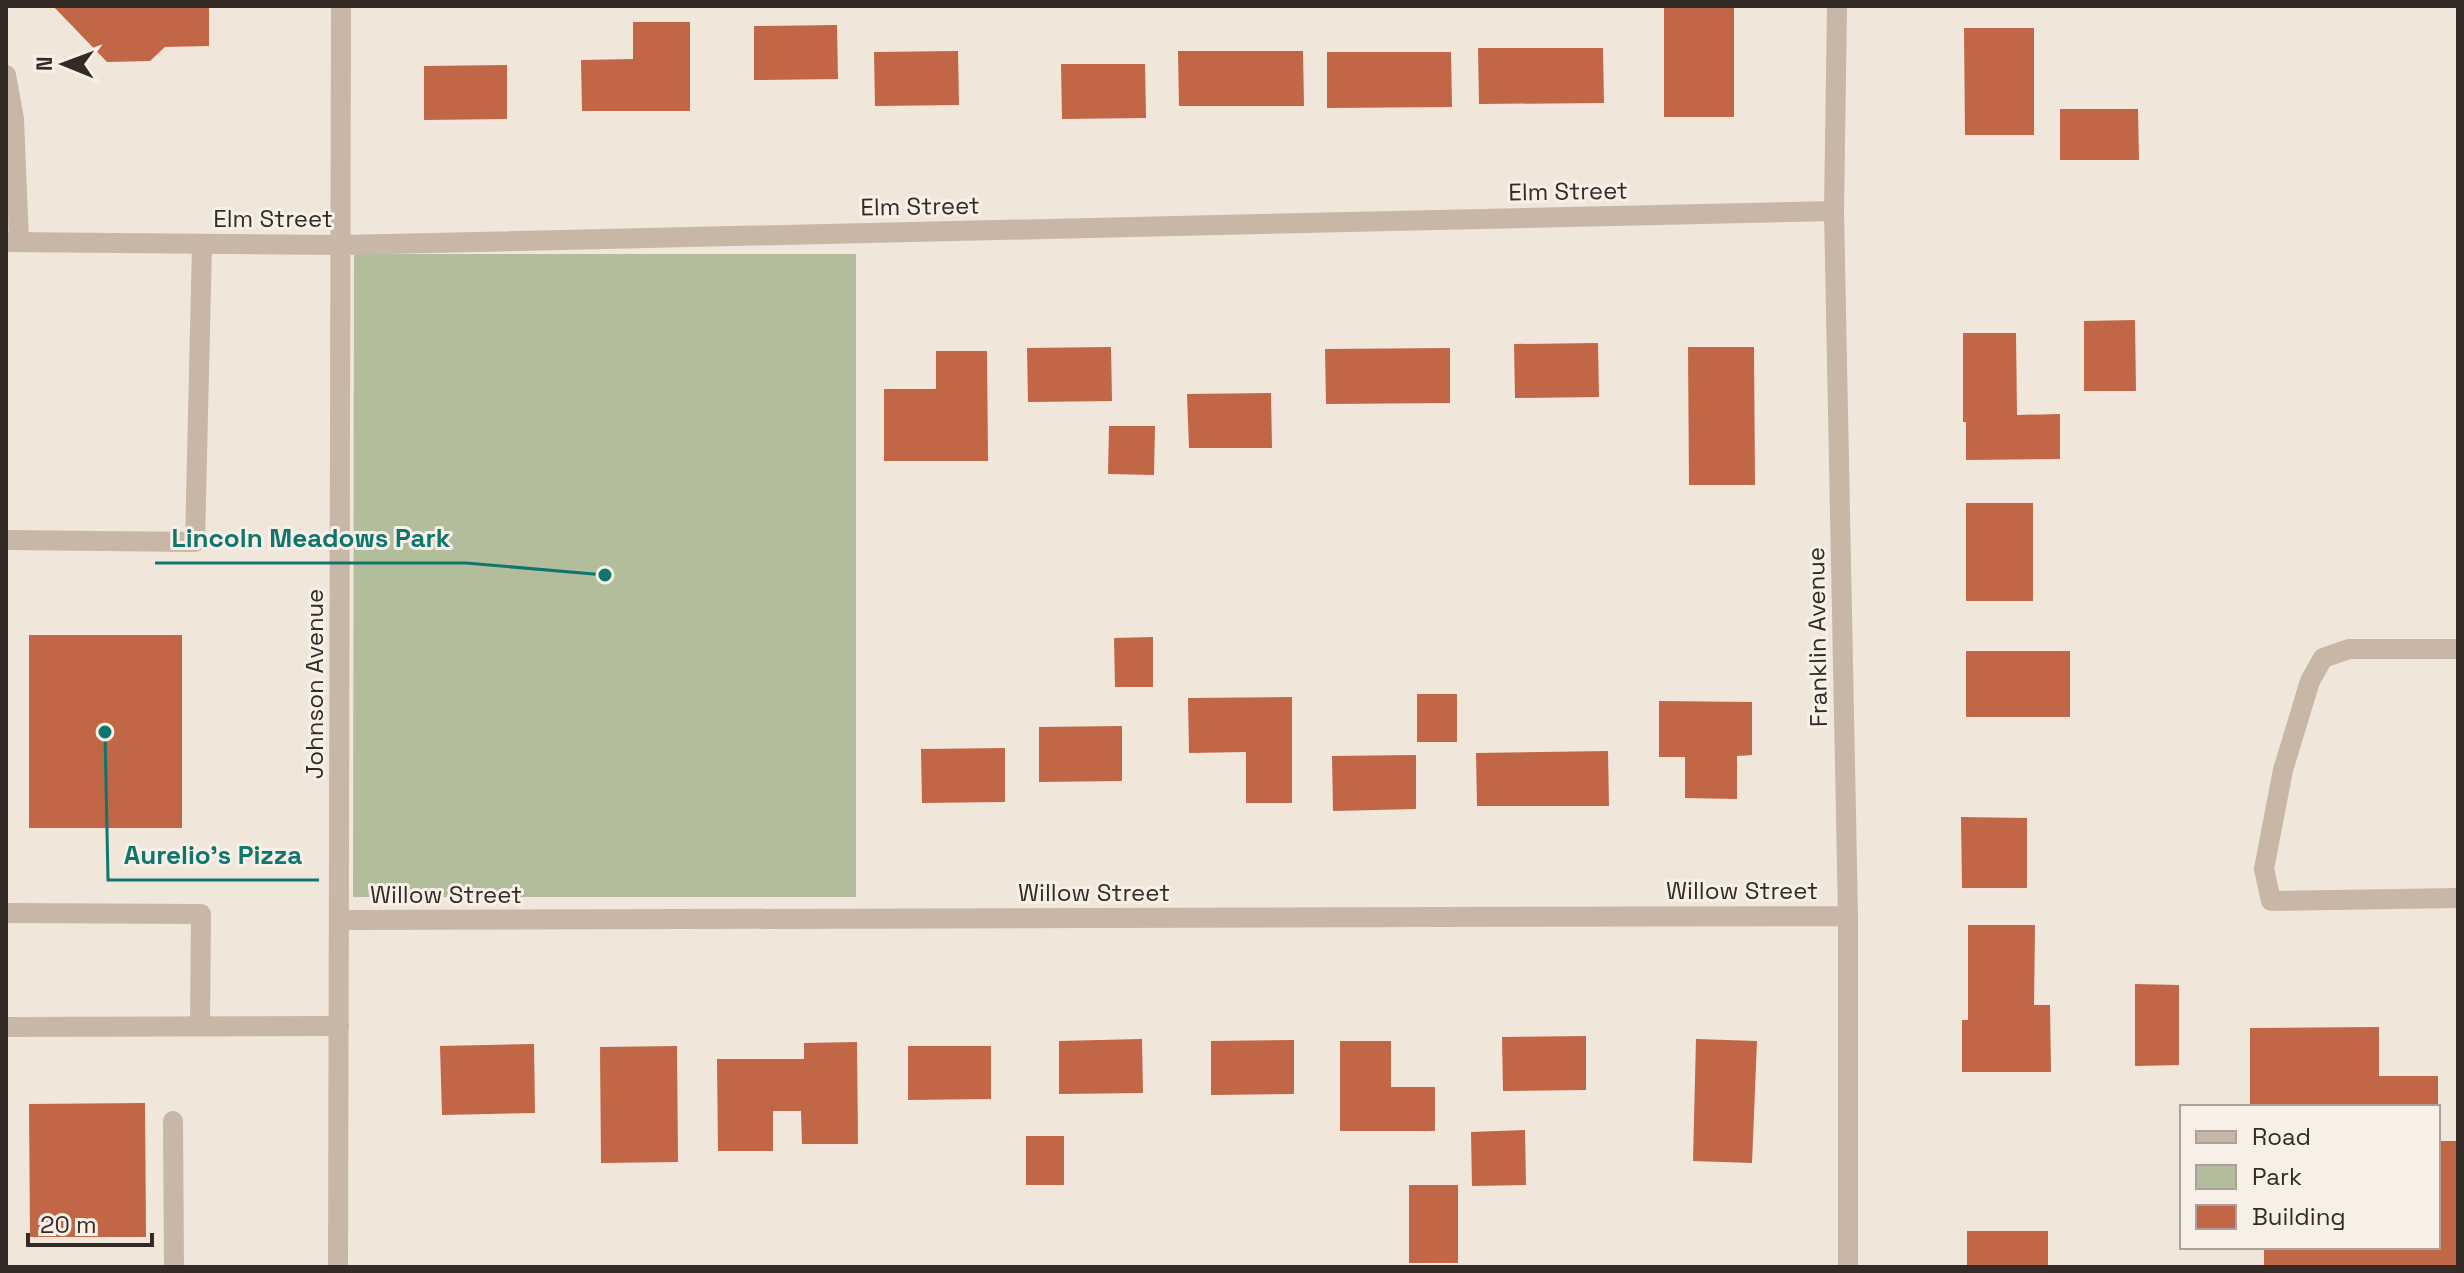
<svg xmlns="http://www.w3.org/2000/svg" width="2464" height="1273" font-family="'Space Grotesk',sans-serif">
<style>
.green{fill:#b2be9b}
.building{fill:#c16647}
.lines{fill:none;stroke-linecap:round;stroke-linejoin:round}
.lane{stroke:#c8b6a6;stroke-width:20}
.street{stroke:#c8b6a6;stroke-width:20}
.labels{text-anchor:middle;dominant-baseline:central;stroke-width:6;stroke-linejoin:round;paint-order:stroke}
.street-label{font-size:24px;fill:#342b27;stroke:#f8f0e6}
.leader{fill:none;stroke:#0f766e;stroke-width:3}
.callout-dot{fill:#0f766e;stroke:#f8f0e6;stroke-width:3}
.callout-label{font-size:26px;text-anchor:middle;font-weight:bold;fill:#0f766e;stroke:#f8f0e6;stroke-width:6;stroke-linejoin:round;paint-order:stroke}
</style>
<rect width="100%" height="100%" fill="#f0e6da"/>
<path class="green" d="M354,254H856V897H353Z"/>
<path class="building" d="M53,6H209V46L165,47L150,61L107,62Z
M1664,6H1734V117H1664Z
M633,22H690V111H582L581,60L633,59Z
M837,25L838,79L754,80V26Z
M1964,28H2034V135H1965Z
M1478,48H1603L1604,103L1479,104Z
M958,51L959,105L875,106L874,52Z
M1178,51H1303L1304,106H1179Z
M1327,52H1451L1452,107L1327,108Z
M1061,64H1145L1146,118L1062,119Z
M507,65V119L424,120V66Z
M2060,109H2138L2139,160H2060Z
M2135,320L2136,391H2084V321Z
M1963,333H2016L2017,415L2060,414V459L1966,460V422H1963Z
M1598,343L1599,397L1515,398L1514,344Z
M1111,347L1112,401L1028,402L1027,348Z
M1688,347H1754L1755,485H1689Z
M1450,348V403L1326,404L1325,349Z
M936,351H987L988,461H884V389H936Z
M1271,393L1272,448H1189L1187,394Z
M1109,426H1155L1154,475L1108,474Z
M1966,503H2033V601H1966Z
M29,635H182V828H29Z
M1153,637V687H1115L1114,638Z
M1966,651H2070V717H1966Z
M1417,694H1457V742H1417Z
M1292,697V803H1246V752L1189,753L1188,698Z
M1659,701L1752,702V755L1737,756V799L1685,798V757H1659Z
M1122,726V781L1039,782V727Z
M1005,748V802L922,803L921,749Z
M1608,751L1609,806H1477L1476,753Z
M1416,755V809L1333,811L1332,756Z
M1961,817L2027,818V888H1962Z
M1968,925H2035L2034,1005H2050L2051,1072H1962V1020H1968Z
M2135,984L2179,985V1065L2135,1066Z
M2379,1027V1076H2438V1107H2250V1028Z
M1586,1036V1090L1503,1091L1502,1037Z
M1142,1039L1143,1093L1059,1094V1041Z
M1696,1039L1757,1041L1752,1163L1693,1161Z
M1294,1040V1094L1211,1095V1041Z
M1340,1041H1391V1087H1435V1131H1340Z
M857,1042L858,1144H802L801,1111H773V1151H718L717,1059H804V1043Z
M534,1044L535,1113L442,1115L440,1046Z
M677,1046L678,1162L601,1163L600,1047Z
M908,1046H991V1099L908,1100Z
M145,1103L146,1237H30L29,1104Z
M1525,1130L1526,1185L1472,1186L1471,1132Z
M1026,1136H1064V1185H1026Z
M2438,1141H2458V1267H2264V1247H2438Z
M1409,1185H1458V1263H1409Z
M1967,1231H2048V1267H1967Z"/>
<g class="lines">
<path class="lane" d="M6,75L14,119L19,242
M6,540L195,542L202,244
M2458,649H2349L2323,658L2310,681L2283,770L2264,869L2271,901L2458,898
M6,913L201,914L200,1026
M6,1027L339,1026
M173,1121L174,1267"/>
<path class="street" d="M1837,6L1834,211L1848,916V1267
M6,242L341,245L1834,211
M339,920L1848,916
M338,1267L341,6"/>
</g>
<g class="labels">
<g class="street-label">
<text transform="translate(1568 191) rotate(-1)">Elm Street</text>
<text transform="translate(920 206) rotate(-1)">Elm Street</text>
<text x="273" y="218">Elm Street</text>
<text transform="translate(1817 637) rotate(-91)">Franklin Avenue</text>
<text transform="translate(314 684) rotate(-90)">Johnson Avenue</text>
<text x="1742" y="890">Willow Street</text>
<text x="1094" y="892">Willow Street</text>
<text x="446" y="894">Willow Street</text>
</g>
</g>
<path class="leader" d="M605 575L466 563H155M105 732L108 880H319"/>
<g class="callout-dot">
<circle cx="605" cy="575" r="8"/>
<circle cx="105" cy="732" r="8"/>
</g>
<g class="callout-label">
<text x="311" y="547">Lincoln Meadows Park</text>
<text x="213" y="864">Aurelio's Pizza</text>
</g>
<rect width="2464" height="1273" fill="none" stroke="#342b27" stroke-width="16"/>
<rect x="2180" y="1105" width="260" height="144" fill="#f8f0e6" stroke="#aaa19a" stroke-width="2"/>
<rect x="2196" y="1131" width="40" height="12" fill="#c8b6a6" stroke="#aaa19a" stroke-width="2"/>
<text x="2252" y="1145" font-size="24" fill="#342b27">Road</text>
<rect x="2196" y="1165" width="40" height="24" fill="#b2be9b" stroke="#aaa19a" stroke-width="2"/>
<text x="2252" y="1185" font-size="24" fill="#342b27">Park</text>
<rect x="2196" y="1205" width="40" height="24" fill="#c16647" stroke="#aaa19a" stroke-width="2"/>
<text x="2252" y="1225" font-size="24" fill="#342b27">Building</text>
<g transform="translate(64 64) rotate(271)" stroke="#f8f0e6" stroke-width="6" paint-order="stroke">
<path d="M0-6L14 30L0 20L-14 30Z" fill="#342b27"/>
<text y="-12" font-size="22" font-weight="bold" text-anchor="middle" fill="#342b27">N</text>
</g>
<path d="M28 1233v12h124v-12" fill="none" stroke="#342b27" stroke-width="4"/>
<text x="40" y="1233" font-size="24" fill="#342b27" stroke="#f8f0e6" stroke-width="6" paint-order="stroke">20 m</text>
</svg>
